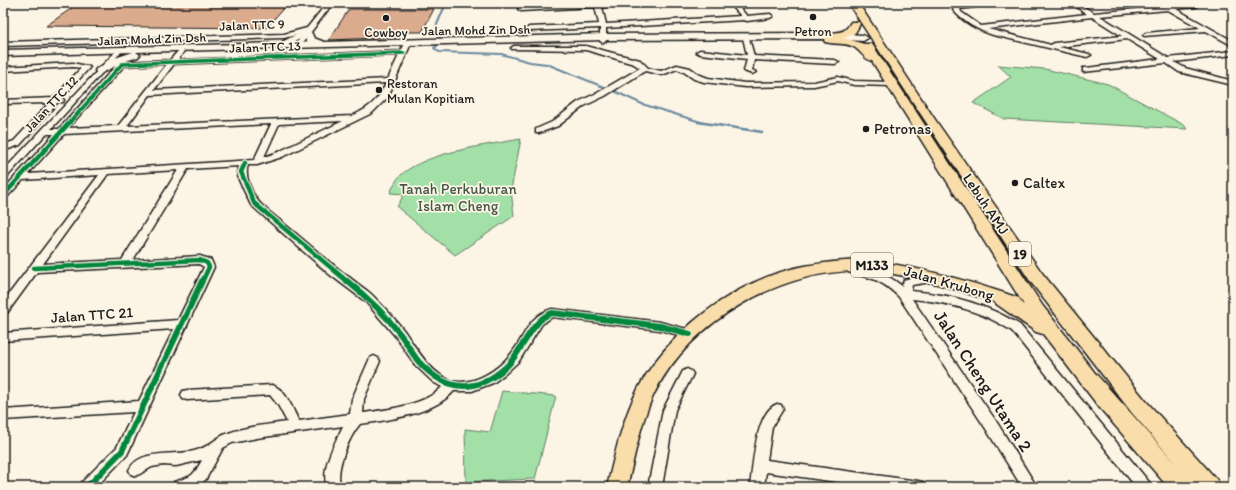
<svg xmlns="http://www.w3.org/2000/svg" width="1236" height="490" font-family="Itim,sans-serif">
<style>
.green{fill:#a2e0a8;stroke:#5f7e62}
.lines{fill:none;stroke-linecap:round;stroke-linejoin:round}
.stream-far1{stroke:#6887a0;stroke-width:2}
.stream{stroke:#6887a0;stroke-width:2.5}
.building{fill:#dbab8d;stroke:#1c1c1c}
.minor-casing{stroke:#1c1c1c;stroke-width:3}
.secondary-casing{stroke:#1c1c1c;stroke-width:3}
.primary-casing{stroke:#1c1c1c;stroke-width:3}
.trunk-casing{stroke:#1c1c1c;stroke-width:3}
.minor{fill:#fcf5e5;fill-rule:evenodd}
.secondary{fill:#fcf5e5;fill-rule:evenodd}
.primary{fill:#f9deab;fill-rule:evenodd}
.trunk{fill:#f9deab;fill-rule:evenodd}
.cycleway-far2-casing{stroke:#fcf5e5;stroke-width:5.5}
.cycleway-far1-casing{stroke:#fcf5e5;stroke-width:7}
.cycleway-casing{stroke:#fcf5e5;stroke-width:8}
.cycleway-far2{stroke:#00873e;stroke-width:3.5}
.cycleway-far1{stroke:#00873e;stroke-width:4.5}
.cycleway{stroke:#00873e;stroke-width:6}
.poi-dot{fill:#1c1c1c;stroke:#fcf5e5;stroke-width:1.5}
.labels{text-anchor:middle;dominant-baseline:central;stroke-width:3.5;stroke-linejoin:round;paint-order:stroke}
.far-street-label{font-size:13px;fill:#1c1c1c;stroke:#fcf5e5}
.far-poi-label{font-size:13px;fill:#1c1c1c;stroke:#fcf5e5}
.shield{fill:#fcf5e5;stroke:#5f5d58;stroke-width:1}
.shield-label{font-size:14px;font-weight:bold;fill:#1c1c1c}
.poi-label{font-size:15px;fill:#1c1c1c;stroke:#fcf5e5;text-anchor:start}
.park-label{font-size:15px;fill:#445746;stroke:#fcf5e5}
.street-label{font-size:15px;fill:#1c1c1c;stroke:#fcf5e5}
.near-street-label{font-size:18px;fill:#1c1c1c;stroke:#fcf5e5}
</style>
<rect width="100%" height="100%" fill="#fcf5e5"/>
<filter id="ink" filterUnits="userSpaceOnUse"><feTurbulence type="fractalNoise" baseFrequency=".025" numOctaves="2"/><feDisplacementMap in="SourceGraphic" scale="8" xChannelSelector="R" yChannelSelector="G"/><feConvolveMatrix kernelMatrix="1 2 1 2 8 2 1 2 1" color-interpolation-filters="sRGB"/></filter>
<g filter="url(#ink)">
<path class="green" d="M998,65L1045,69L1108,84L1184,125L1187,129L1004,119L973,103L1011,77Z
M521,139L511,190L514,216L455,255L397,207L404,194L390,193C393,187 396,179 401,175C426,152 488,145 521,139Z
M502,391L556,396L535,479L466,482L465,429L490,432Z"/>
<g class="lines">
<path class="stream-far1" d="M497,3V5
M439,37L440,31L436,27L446,3
M437,46L434,48L439,52L501,54L530,62L547,64L606,88
M612,90L642,104L704,123"/>
<path class="stream" d="M698,122L762,132"/>
</g>
<path class="building" d="M79,3H288L266,28L46,26Z
M349,9H434L422,32H405L403,37L329,40Z"/>
<g class="lines">
<g class="minor-casing">
<path id="minor" d="M327,3H333L298,49L296,50L293,48L304,33L284,38L3,46V42L284,34L307,28Z
M598,3H645L642,5L602,7L606,24L741,16L729,3H735L747,16L770,14L773,16L770,18L747,21L744,20L606,28V41L603,43L600,41V28L529,31L526,29L529,27L599,24L595,7L521,11L518,9L521,7Z
M949,3H956L958,5L993,3L990,5L960,9L961,12L981,26L1087,14L1071,3H1078L1094,13L1200,3L1196,7L1176,9L1233,41V46L1206,31L1144,36L1143,35L1146,33L1200,28L1168,10L1100,16L1168,58L1233,51V55L1174,62L1185,68L1233,81V85L1179,72L1166,63L1083,72V68H1086L1160,59L1127,39L1059,47L1089,54L1091,55L1087,57L993,35C978,30 963,22 953,10L954,7ZM1092,17L1122,36L1054,43L1051,45L988,29Z
M746,36L749,38L754,56L835,60L839,62L835,64L754,60L752,70L756,72L752,74L744,71L747,59L700,54L696,52L700,50L747,55L743,38Z
M407,40L412,41L388,97L372,113L282,157L257,165H248C244,176 251,192 258,201C264,209 275,216 283,223C305,241 326,260 349,277C357,284 368,290 375,298C385,308 396,320 405,332C416,348 432,376 453,381C474,386 498,370 511,354C526,336 527,316 552,309L660,322L694,331L696,334L694,337L690,338L660,330L552,317L542,324L519,361L506,373L493,383L472,391H454C434,414 389,420 360,424C349,437 334,471 341,487H327C320,469 335,443 343,426L257,438L232,443L223,448L206,479L198,487H172L174,482C192,476 192,478 202,460L176,466L163,465L152,467L136,476L131,474L129,470C139,448 176,456 194,451C208,448 214,439 226,434C245,426 267,425 287,422L278,405L270,395L187,400L183,399L181,395L183,391L187,390L272,385C287,390 292,409 299,421L350,414L352,399L370,358L374,356L378,358L380,361L364,399L363,413C386,410 426,405 442,387L433,382L415,365L396,337L366,302L329,274L251,205L239,180L237,172L239,166L188,169L133,260L200,256L211,260L214,267L127,455L96,487H80L82,482L117,447L134,412L3,420V410L139,401L174,329L3,341V333L178,320L204,267L199,264L37,272L7,313L3,314V302L99,175L23,180L6,198L3,199V190L54,134H46L6,178L3,179V171L117,50L122,51L51,129H59L119,62L170,60L179,50L181,49L184,51L178,60L401,51ZM399,55L388,79L154,90L174,64ZM167,64L118,126L68,128L124,66ZM386,83C378,101 369,108 352,116L127,126L150,95ZM343,121L276,153L264,157L279,124ZM271,124L254,160L28,174L64,134ZM178,170L122,260L43,264L108,174Z
M514,46H586L640,60L648,68L661,71L677,65L690,68L700,75L708,78L745,83L814,82L838,77L854,81L892,82L896,84L892,86L854,85L838,81L814,86L745,87L704,82L694,79L684,72L677,69L662,75L645,71L605,96L584,106L558,126L539,133H536V129L552,122L578,102L599,92L640,68L634,64L586,50L512,49L511,48Z
M73,63L90,67L62,98L64,100L63,102H58L20,145L3,151V145L14,141L49,103L3,104V100L54,98L81,68L73,67L3,71V67Z
M852,265C871,268 887,274 902,286L904,280C914,277 926,272 937,275L938,278L937,281L912,285L911,291C949,294 987,304 1020,325L1149,482L1151,487H1136L1012,331C982,311 948,302 912,299L996,421L1037,487H1022L986,429L899,297C881,279 871,278 848,272L847,269Z
M687,369L691,371L693,374L675,410L662,487H648L663,410L683,371Z
M777,404L781,405L783,409L772,427L767,460L918,481L923,482L925,487H872L766,472L764,487H750C753,467 755,412 777,404Z"/>
</g>
<g class="secondary-casing">
<path id="secondary" d="M307,29L310,30L314,38L324,42L604,34L828,33L863,35L868,38L863,41L828,39L604,40L136,52L140,55L138,57L123,62L100,74L95,71L96,69L115,58L133,52L3,56V50L280,43ZM304,37L307,42H294Z"/>
</g>
<g class="primary-casing">
<path id="primary" d="M863,260C917,266 967,280 1019,298L1021,302L1019,306L1013,308C964,293 916,273 863,271C783,268 690,320 654,394C640,423 635,456 627,487H607C615,454 622,420 638,389C667,333 731,285 791,269C815,263 839,261 863,260Z"/>
</g>
<g class="trunk-casing">
<path id="trunk" d="M848,3H858L936,121L1042,273L1146,401L1217,480L1220,487H1195L1191,482L1193,487H1168L1099,407L1043,334L1036,332L995,303L992,298L995,293C1006,290 1015,299 1024,305L872,61C865,60 861,51 854,47C845,42 835,45 825,42L824,40L828,34C841,31 844,34 851,22H859L860,24L855,33L844,38L864,44H872L1042,305L1095,373L1178,466L1132,413L1030,281Z"/>
</g>
<use href="#minor" class="minor"/>
<use href="#secondary" class="secondary"/>
<use href="#primary" class="primary"/>
<use href="#trunk" class="trunk"/>
<g class="cycleway-far2-casing">
<path id="cycleway-far2" d="M69,123L122,64L404,53"/>
</g>
<g class="cycleway-far1-casing">
<path id="cycleway-far1" d="M245,163L241,172L254,203L348,282
M3,196L70,122
M34,268L200,260L207,263L209,267L202,282"/>
</g>
<g class="cycleway-casing">
<path id="cycleway" d="M347,281C367,297 385,314 400,334C407,343 412,354 419,362C446,392 476,394 506,367C522,352 532,319 552,313L660,326L690,334
M87,487L122,451L202,281"/>
</g>
<use href="#cycleway-far2" class="cycleway-far2"/>
<use href="#cycleway-far1" class="cycleway-far1"/>
<use href="#cycleway" class="cycleway"/>
</g>
</g>
<g class="poi-dot">
<circle cx="813" cy="17" r="4"/>
<circle cx="386" cy="18" r="4"/>
<circle cx="379" cy="90" r="4"/>
<circle cx="866" cy="129" r="4"/>
<circle cx="1015" cy="183" r="4"/>
</g>
<g class="labels">
<g class="far-street-label">
<text transform="translate(252 25) rotate(-2)">Jalan TTC 9</text>
<text transform="translate(476 30) rotate(-1)">Jalan Mohd Zin Dsh</text>
<text transform="translate(152 39) rotate(-2)">Jalan Mohd Zin Dsh</text>
<text transform="translate(265 47) rotate(-2)">Jalan TTC 13</text>
<text transform="translate(51 104) rotate(-47)">Jalan TTC 12</text>
</g>
<g class="far-poi-label">
<text x="813" y="31">Petron</text>
<text x="386" y="32">Cowboy</text>
<text x="387" y="83" text-anchor="start">Restoran<tspan x="387" dy="15">Mulan Kopitiam</tspan></text>
</g>
<g class="shield">
<rect x="1009" y="242" width="22" height="24" rx="3"/>
<rect x="851" y="253" width="42" height="24" rx="3"/>
</g>
<g class="shield-label">
<text x="1020" y="254">19</text>
<text x="872" y="265">M133</text>
</g>
<g class="poi-label">
<text x="874" y="129">Petronas</text>
<text x="1023" y="183">Caltex</text>
</g>
<g class="park-label">
<text x="458" y="189">Tanah Perkuburan<tspan x="458" dy="17">Islam Cheng</tspan></text>
</g>
<g class="street-label">
<text transform="translate(986 204) rotate(56)">Lebuh AMJ</text>
<text transform="translate(949 283) rotate(16)">Jalan Krubong</text>
<text transform="translate(92 315) rotate(-4)">Jalan TTC 21</text>
</g>
<g class="near-street-label">
<text transform="translate(983 381) rotate(57)">Jalan Cheng Utama 2</text>
</g>
</g>
<rect width="1236" height="490" fill="none" stroke="#fcf5e5" stroke-width="16"/>
<rect x="8" y="8" width="1220" height="474" fill="none" stroke="#1c1c1c" stroke-width="1.5" filter="url(#ink)"/>
</svg>
